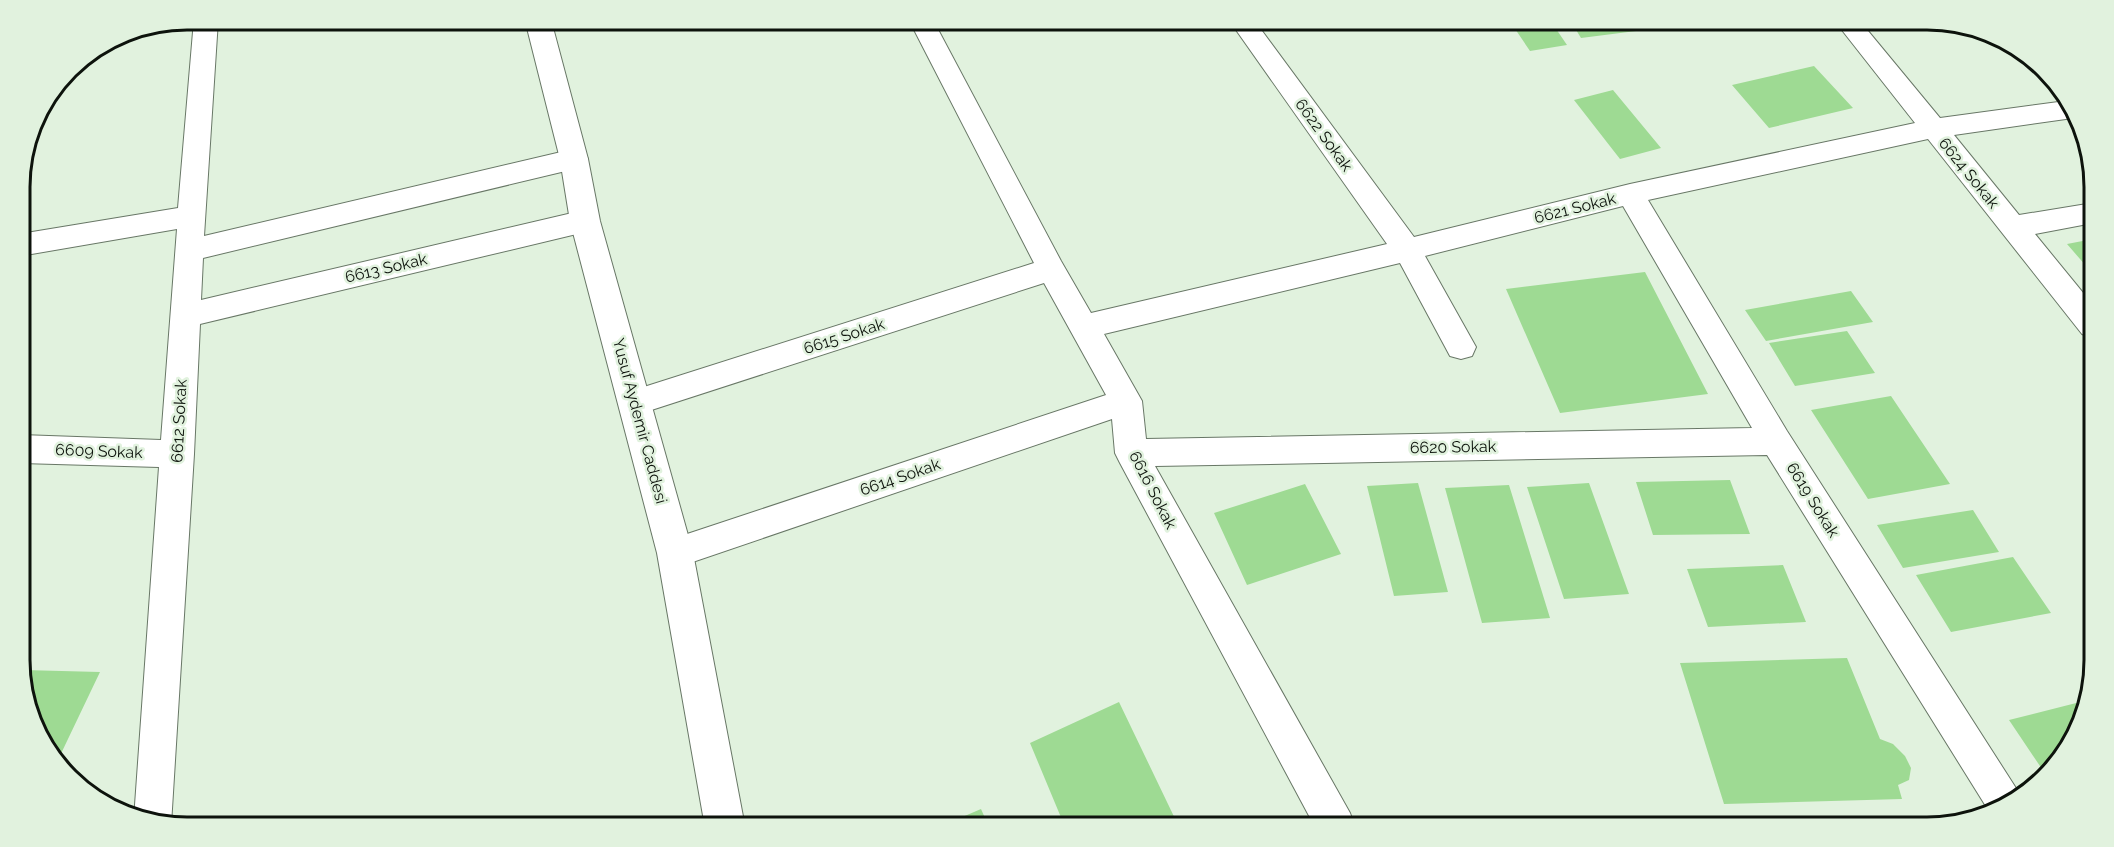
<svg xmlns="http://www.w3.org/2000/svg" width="2114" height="847" font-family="Raleway,sans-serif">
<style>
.building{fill:#9eda93}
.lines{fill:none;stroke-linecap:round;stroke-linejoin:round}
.minor-casing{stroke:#687766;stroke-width:2}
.tertiary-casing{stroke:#687766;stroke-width:2}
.minor{fill:#fff;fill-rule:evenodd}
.tertiary{fill:#fff;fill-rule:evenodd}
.labels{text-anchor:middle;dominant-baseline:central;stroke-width:5;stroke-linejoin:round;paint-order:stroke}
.street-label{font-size:16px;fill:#0d130c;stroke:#e1f2de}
.rim{fill:none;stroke:#0d130c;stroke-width:3}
</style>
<rect width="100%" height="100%" fill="#e1f2de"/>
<path class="building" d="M1509,20H1550L1567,45L1530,51Z
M1570,20H1628L1636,31L1581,38Z
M1814,66L1853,108L1769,128L1732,85Z
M1613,90L1661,148L1620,159L1574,100Z
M2093,239V274L2067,244Z
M1645,272L1708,394L1560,413L1506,289Z
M1851,291L1873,322L1766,341L1745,310Z
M1847,331L1875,373L1795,386L1769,343Z
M1891,396L1950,484L1868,499L1811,410Z
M1730,480L1750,534L1653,535L1636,482Z
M1418,483L1448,592L1394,596L1367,486Z
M1589,483L1629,594L1564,599L1527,487Z
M1305,484L1341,554L1247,585L1214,513Z
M1509,485L1550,618L1482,623L1445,488Z
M1973,510L1999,552L1903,568L1877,525Z
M2013,557L2051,613L1951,632L1916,575Z
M1783,565L1806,622L1708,627L1687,569Z
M1847,658L1880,739L1893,744L1905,756L1911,768L1909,780L1898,785L1902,799L1724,804L1680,663Z
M23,670L100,672L57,762L23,692Z
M2088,700L2085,714L2044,772L2009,720Z
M1119,702L1179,827H1065L1030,743Z
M981,809L989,827H939Z"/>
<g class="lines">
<g class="minor-casing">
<path id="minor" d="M194,20H218L204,236L574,149L584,152L588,159L584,166L574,169L203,258L201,300L585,210L595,213L599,221L595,229L585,232L200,324L194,454L171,825L134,819L159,467L21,463V435L161,440L177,229L20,256V234L178,208Z
M909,20H933L1061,261L1091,313L1387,244L1229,20H1254L1414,237L1630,184L1915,123L1834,20H1859L1940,118L2066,101L2073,118L1954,135L2019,215L2093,203V223L2035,234L2093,305V338L2082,334L1928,139L1648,200L1787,431L2021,796L1987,808L1767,455L1155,466L1350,813L1355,827H1315L1120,463L1115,453L1112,419L675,568L663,564L658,553L663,542L1106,395L1044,283L636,415L625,411L620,402L625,393L1034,263ZM1623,206L1752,428L1146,439L1142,401L1104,334L1400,263L1450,356L1461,359L1472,356L1476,347L1425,256Z"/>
</g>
<g class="tertiary-casing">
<path id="tertiary" d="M525,20H551L588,159L600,221L693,553L745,827H705L657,553L570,221L560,159Z"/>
</g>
<use href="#minor" class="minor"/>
<use href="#tertiary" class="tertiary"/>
</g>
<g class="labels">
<g class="street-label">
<text transform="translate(1324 135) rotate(54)">6622 Sokak</text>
<text transform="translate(1969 173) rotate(51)">6624 Sokak</text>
<text transform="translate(1575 208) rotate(-14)">6621 Sokak</text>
<text transform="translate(386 268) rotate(-13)">6613 Sokak</text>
<text transform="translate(844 336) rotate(-18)">6615 Sokak</text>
<text transform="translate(179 421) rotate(-87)">6612 Sokak</text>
<text transform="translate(640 421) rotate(75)">Yusuf Aydemir Caddesi</text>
<text transform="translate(1453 447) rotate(-1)">6620 Sokak</text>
<text transform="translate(99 451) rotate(2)">6609 Sokak</text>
<text transform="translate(900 477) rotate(-19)">6614 Sokak</text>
<text transform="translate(1153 490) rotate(63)">6616 Sokak</text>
<text transform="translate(1813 500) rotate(58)">6619 Sokak</text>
</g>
</g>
<path d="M0 0H2114V847H0ZM187 30H1927A157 157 0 0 1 2084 187V660A157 157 0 0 1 1927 817H187A157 157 0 0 1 30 660V187A157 157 0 0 1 187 30Z" fill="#e1f2de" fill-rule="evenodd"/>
<path class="rim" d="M187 30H1927A157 157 0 0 1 2084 187V660A157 157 0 0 1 1927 817H187A157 157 0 0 1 30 660V187A157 157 0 0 1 187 30Z"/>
</svg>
